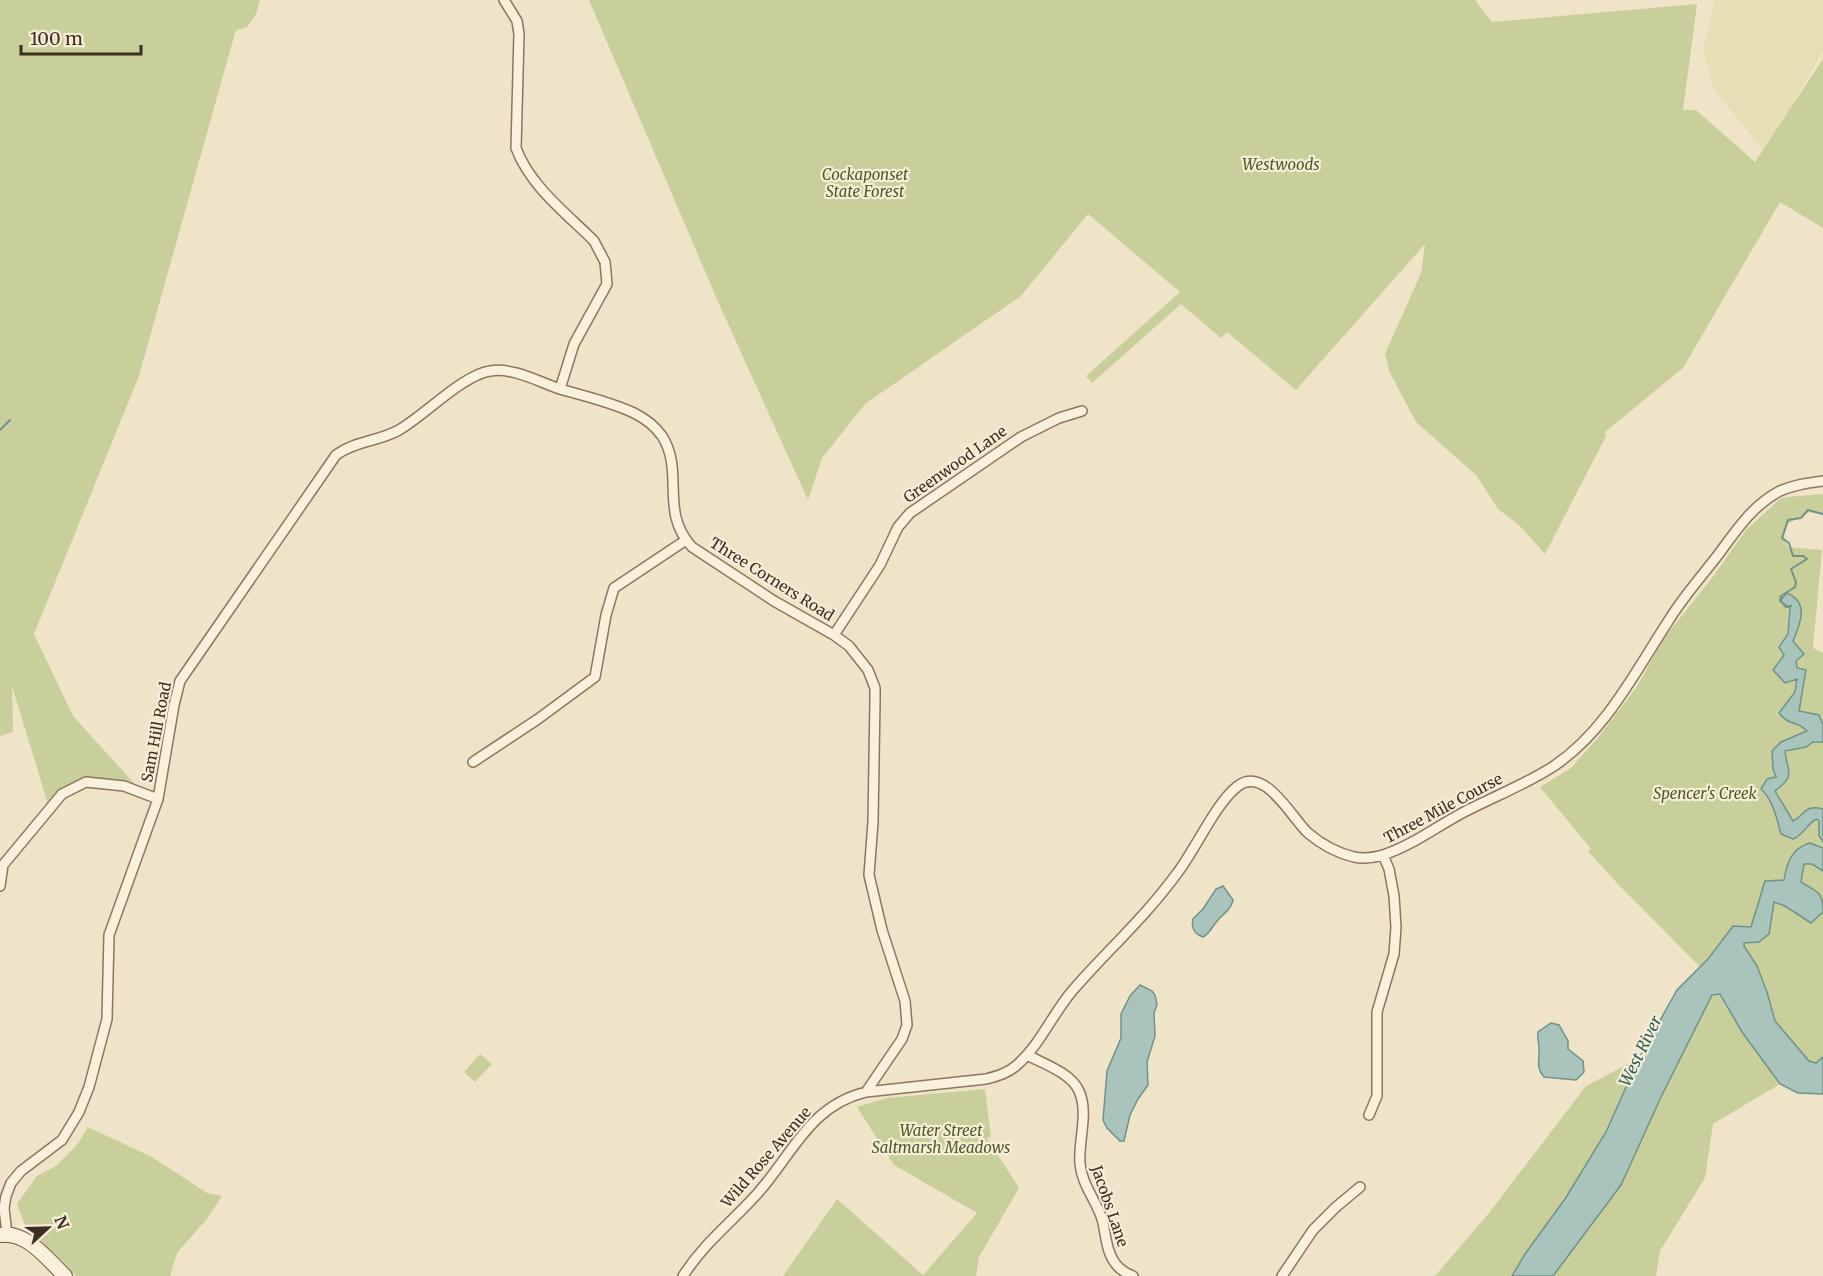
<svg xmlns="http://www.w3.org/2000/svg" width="1823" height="1276" font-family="Merriweather,serif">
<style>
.farmland{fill:#e6deb5}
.green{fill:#c9cf9b}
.water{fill:#a9c4bc;stroke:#6f938a;stroke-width:1.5}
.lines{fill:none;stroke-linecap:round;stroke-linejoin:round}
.stream{stroke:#6f938a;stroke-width:2}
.street-casing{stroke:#8d765c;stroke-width:12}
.secondary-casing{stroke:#6f573f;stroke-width:16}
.street{stroke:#faf1dc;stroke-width:9}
.secondary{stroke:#faf1dc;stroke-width:14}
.labels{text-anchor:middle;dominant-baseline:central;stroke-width:4.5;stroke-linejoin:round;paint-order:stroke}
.park-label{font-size:15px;font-style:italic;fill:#4d5a26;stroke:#f7eed8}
.street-label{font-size:15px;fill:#3d2e20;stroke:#f7eed8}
.water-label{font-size:16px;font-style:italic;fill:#2f5d5a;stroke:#f7eed8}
</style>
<rect width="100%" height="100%" fill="#f0e4c8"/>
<path class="farmland" d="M1715,0H1823V51L1765,153L1714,89L1703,51Z"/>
<path class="green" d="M0,0H260L256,14L247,27L237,30L235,33L139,376L34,634L73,716L142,792L84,779L65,787L48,804L12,686L13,732L0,736Z
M589,0H1475L1492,22L1697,4L1683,110H1696L1755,162L1823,59V228L1780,202L1683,368L1605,432L1606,436L1545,554L1521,527L1498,509L1477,476L1416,422L1390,373L1385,354L1421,273L1425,244L1296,390L1227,332L1221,338L1181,304L1092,383L1086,376L1180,292L1088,214L1021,296L865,404L822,458L808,500L719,304Z
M1823,494V515L1809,512L1787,524L1784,537L1788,547L1822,550L1813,648L1823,653V1065L1813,1069L1708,959L1700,967L1616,882L1588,851L1591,849L1540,787L1571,768L1597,739L1636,688L1664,638L1712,578L1746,530L1780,499L1787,497Z
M1720,994L1742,1032L1780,1084L1713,1124L1705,1178L1660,1251L1656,1276H1553L1661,1097L1712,995Z
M480,1054L492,1064L475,1082L464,1072Z
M1639,1058L1606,1132L1565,1199L1525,1254L1512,1276H1435L1489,1213L1586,1086Z
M985,1089L991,1137L987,1138L1019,1188L979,1257L976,1276H783L837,1199L923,1275L977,1213L894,1165L857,1107L887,1098Z
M88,1127L152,1157L207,1193L222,1196L206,1220L177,1253L170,1276H76L25,1225L17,1204L37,1176L56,1166L77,1145Z"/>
<path class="water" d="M1787,593C1810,603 1800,624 1793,641L1804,654L1796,661L1797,668L1806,670L1799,711L1819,715L1823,725V742H1813L1806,747L1785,751C1787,773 1797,774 1775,791L1793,821C1806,815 1803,804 1823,809V842L1819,836V821L1817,819C1808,822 1804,835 1793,839L1781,834C1777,819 1773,800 1761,789L1767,779L1776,777L1773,769L1772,751L1781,742L1807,731C1797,720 1790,727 1779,713L1795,692L1797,679L1785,683L1773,670L1784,655L1779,647L1788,634L1790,608L1780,601Z
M1810,843L1823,848V871L1812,864H1804L1801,882C1817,892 1823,891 1823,912L1811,923L1785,906L1774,902L1769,934L1759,942L1744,943V946L1757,966L1767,992L1775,1021L1809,1061L1816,1063L1823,1057V1094L1798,1093L1780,1084L1742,1032L1720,994L1712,995L1661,1097L1621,1185L1553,1276H1512L1525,1254L1565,1199L1606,1132L1639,1058L1677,990L1708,959L1733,926L1751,927L1765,881L1784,880C1787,862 1792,848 1810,843Z
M1223,886L1233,900C1230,912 1224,912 1217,921C1212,927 1210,933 1203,937C1194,934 1191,927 1193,919L1203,909L1216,889Z
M1140,985L1152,991L1155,995L1157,1005L1154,1013L1155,1036L1147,1062L1148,1085L1138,1099L1130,1115L1124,1141H1120L1107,1128L1103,1120L1107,1071L1121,1038V1014L1130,996Z
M1551,1023L1559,1025L1568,1041V1049L1583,1061L1584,1072L1576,1080L1544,1077C1535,1067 1540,1060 1539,1048C1539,1042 1537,1038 1538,1032Z"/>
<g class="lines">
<path class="stream" d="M0,430L10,420
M1791,606L1786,607L1780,600L1781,596L1795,587L1796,582L1791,569L1807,559L1803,556H1793L1789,543L1782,538L1788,520L1801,518L1808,510L1823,514"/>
<g class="street-casing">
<path id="street" d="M504,0L517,21L519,34L516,148C530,186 566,213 594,241L605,262L607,284L574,344L560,389
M834,635L880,565L898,527L910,513L1021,437L1059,418L1082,411
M473,762L538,719L595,677L606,615L614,588L686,540
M0,886L3,865L62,794L86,782L124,786L158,799
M1027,1055C1044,1064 1071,1073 1079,1091C1089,1113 1078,1141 1080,1164C1082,1185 1096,1200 1102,1219C1106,1234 1106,1251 1115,1263C1120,1270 1125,1273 1133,1276
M1369,1115L1377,1096V1012L1394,954L1396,927L1394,896L1389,869L1383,855
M7,1234L4,1208L6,1196L11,1183L21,1171L62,1140L79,1112L89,1087L107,1019L109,935L158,799L174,705L180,681L336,455C355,441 380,441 399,430C425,415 463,375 490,371C513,367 539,382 560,389C584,396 611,402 634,413C644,418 655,426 662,436C685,472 659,512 692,547L774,601L834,635L849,646L868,670L875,688V700L873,822L869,875L882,930L905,1001L907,1025L902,1039L866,1092
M683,1276C705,1242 731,1223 757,1194C793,1154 809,1106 866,1092L986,1079C998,1076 1008,1073 1017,1065C1040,1045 1053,1013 1073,990C1107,951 1147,915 1178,872C1195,850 1217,801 1238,786C1265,766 1291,817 1308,833C1321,844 1337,853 1354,857C1364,859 1373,858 1383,855C1414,845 1441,823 1470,809C1498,795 1528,783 1554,766C1606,731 1635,672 1669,620C1683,597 1701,577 1718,555C1735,532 1752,506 1778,492C1792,485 1808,483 1823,481
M1282,1276L1313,1230L1336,1207L1360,1187"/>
</g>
<g class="secondary-casing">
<path id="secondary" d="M0,1235C27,1231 47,1259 65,1276"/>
</g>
<use href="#street" class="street"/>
<use href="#secondary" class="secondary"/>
</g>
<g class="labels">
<g class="park-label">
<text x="1281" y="164">Westwoods</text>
<text x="865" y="174">Cockaponset<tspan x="865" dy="17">State Forest</tspan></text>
<text x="1705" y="793">Spencer's Creek</text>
<text x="941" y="1130">Water Street<tspan x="941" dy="17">Saltmarsh Meadows</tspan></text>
</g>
<g class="street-label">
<text transform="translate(955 464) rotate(-35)">Greenwood Lane</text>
<text transform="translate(772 579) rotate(32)">Three Corners Road</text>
<text transform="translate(156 732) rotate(-79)">Sam Hill Road</text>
<text transform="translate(1443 808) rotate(-28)">Three Mile Course</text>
<text transform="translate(766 1157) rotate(-49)">Wild Rose Avenue</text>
<text transform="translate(1110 1206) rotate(71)">Jacobs Lane</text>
</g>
<g class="water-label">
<text transform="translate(1640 1051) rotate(-64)">West River</text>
</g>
</g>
<g transform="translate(48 1228) rotate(68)" stroke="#f7eed8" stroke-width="4.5" paint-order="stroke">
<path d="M0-4.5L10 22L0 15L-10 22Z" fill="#3d2e20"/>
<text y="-9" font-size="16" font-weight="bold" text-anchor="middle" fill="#3d2e20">N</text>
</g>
<path d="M21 45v9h120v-9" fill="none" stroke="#3d2e20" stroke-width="3"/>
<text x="30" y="45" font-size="18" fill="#3d2e20" stroke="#f7eed8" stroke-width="4.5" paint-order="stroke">100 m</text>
</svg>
